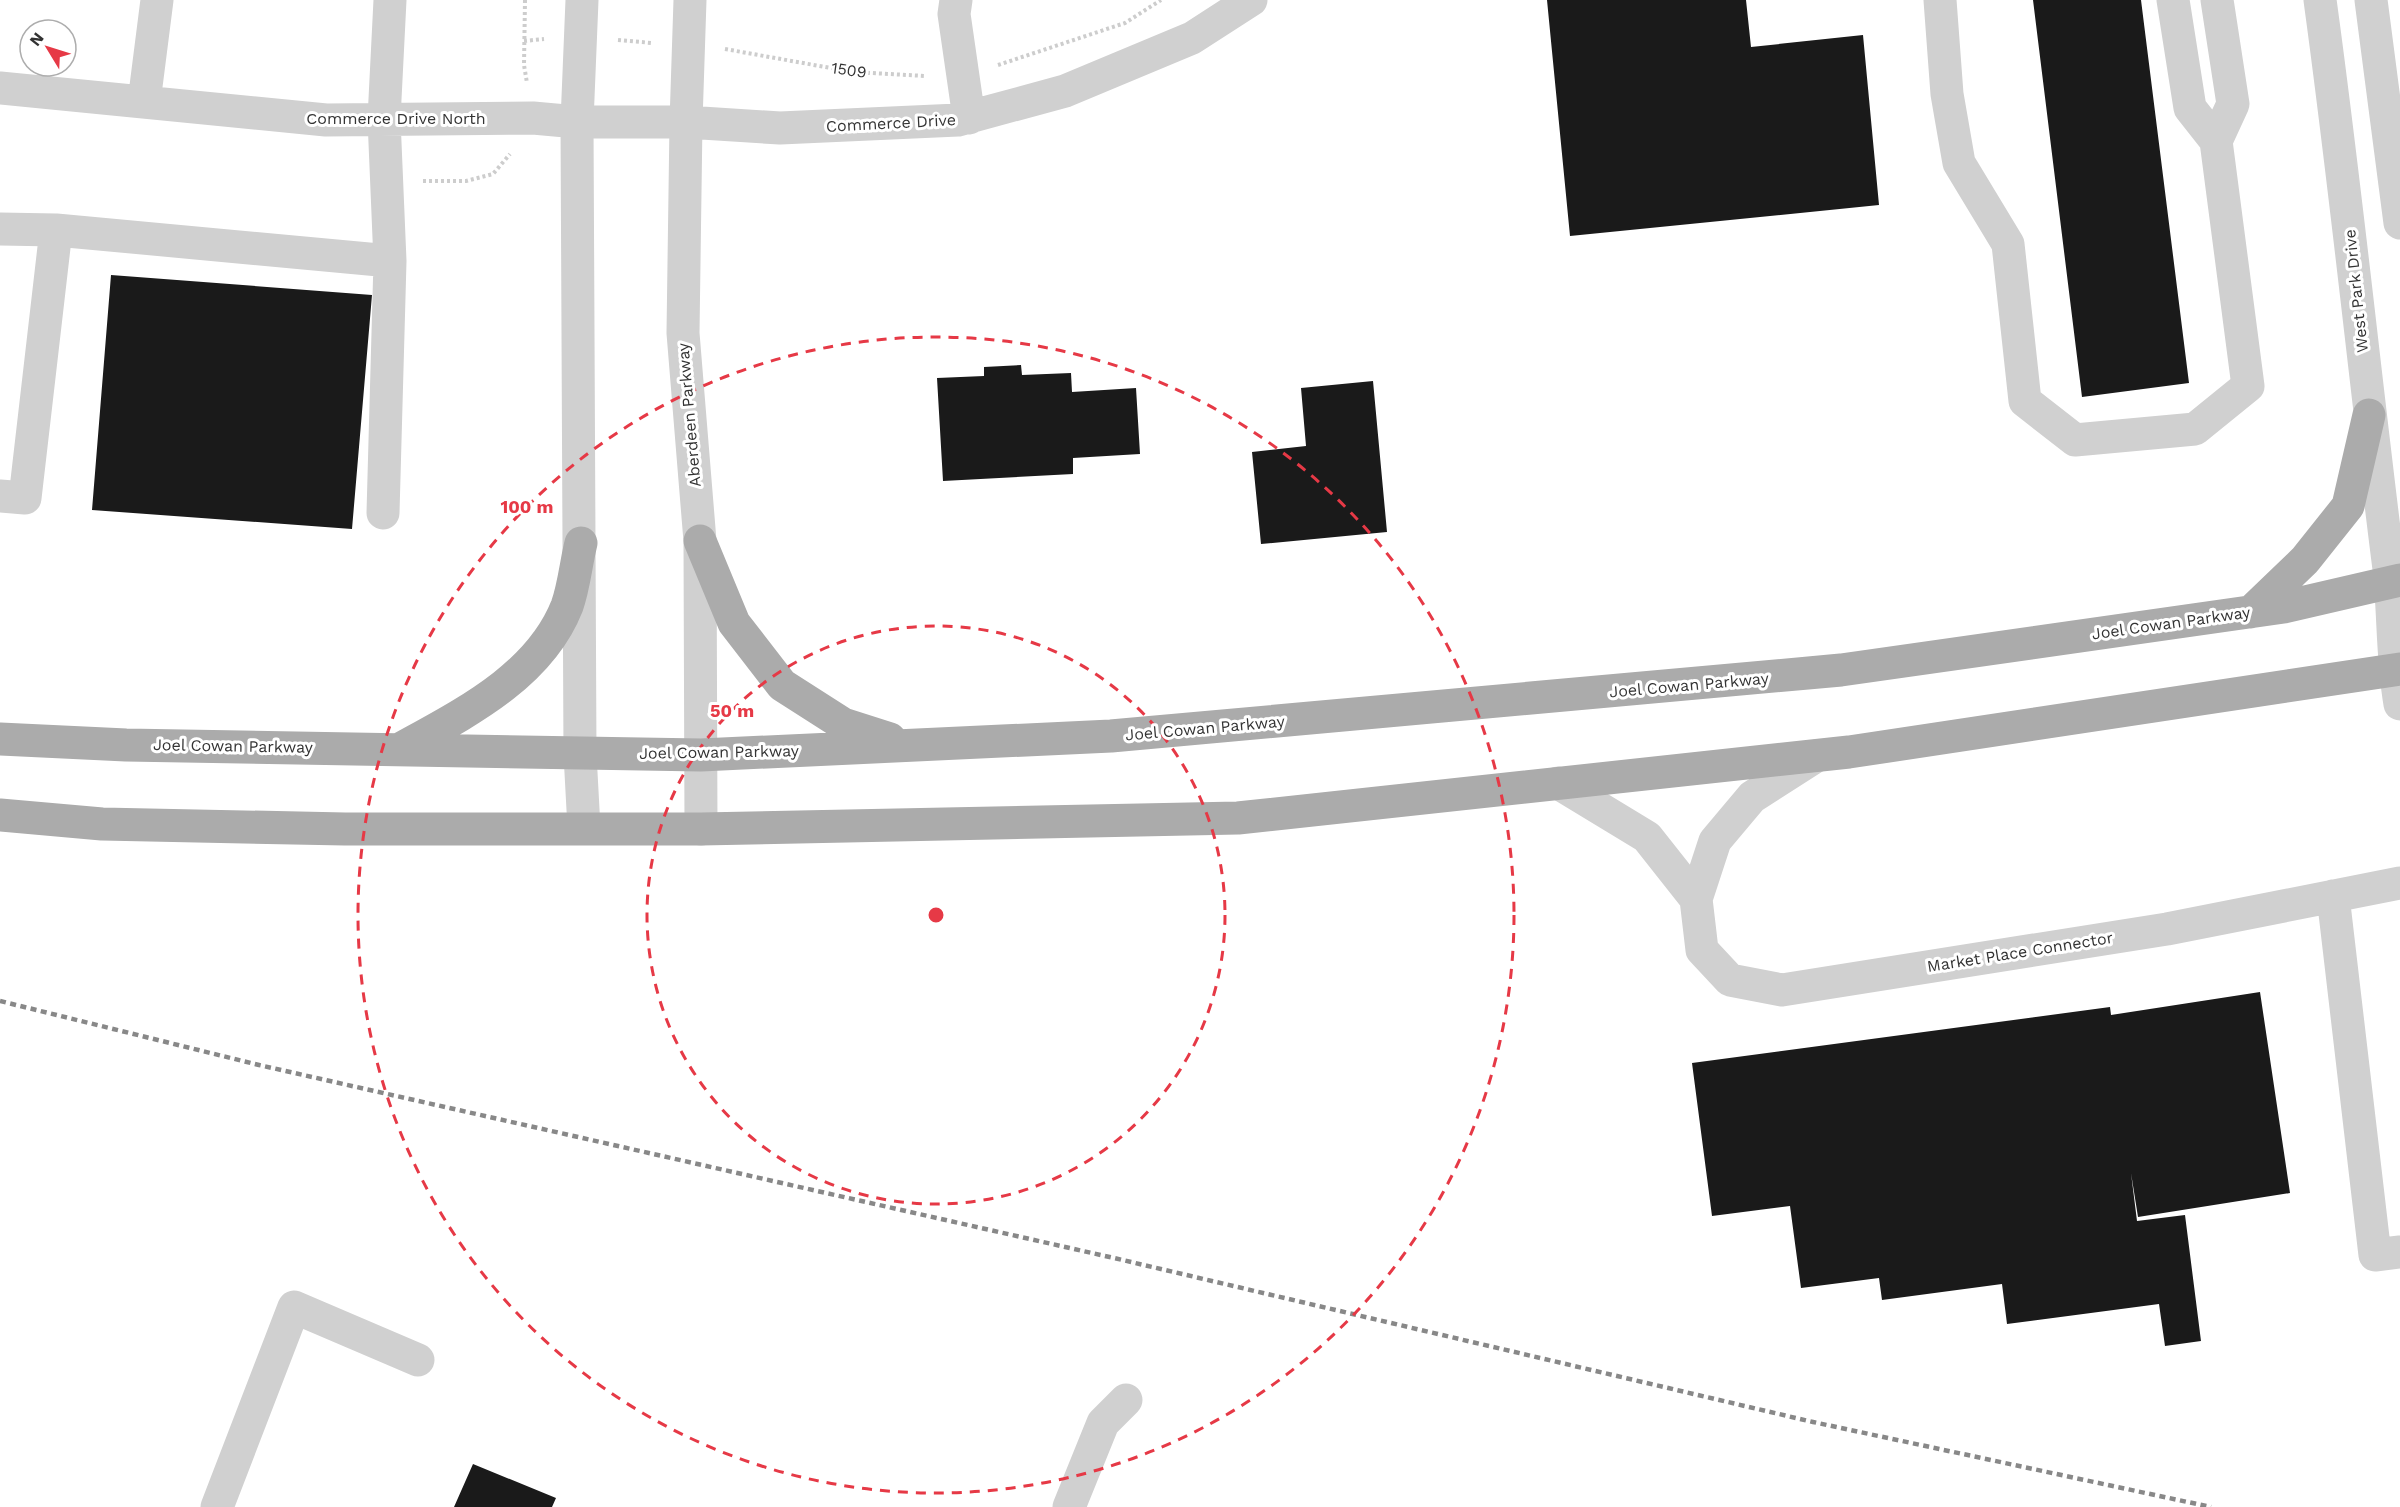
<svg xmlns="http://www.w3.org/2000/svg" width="2400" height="1507" font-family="'Work Sans',sans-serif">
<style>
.building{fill:#1a1a1a}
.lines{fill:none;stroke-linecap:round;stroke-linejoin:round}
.path{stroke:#cdcdcd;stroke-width:4;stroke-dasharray:3 3;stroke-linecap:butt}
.minor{stroke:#d0d0d0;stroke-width:33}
.major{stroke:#ababab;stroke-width:33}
.rail{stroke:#888;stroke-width:4.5;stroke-dasharray:6 4.5;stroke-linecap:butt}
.ring{fill:none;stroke:#e63946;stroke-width:3;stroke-dasharray:10 8}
.labels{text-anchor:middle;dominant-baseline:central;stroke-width:6;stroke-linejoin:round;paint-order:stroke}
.street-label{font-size:16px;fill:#333;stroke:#fff}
.centre{fill:#e63946;stroke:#fff;stroke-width:3}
.ring-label{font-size:18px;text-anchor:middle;font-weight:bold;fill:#e63946;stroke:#fff;stroke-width:6;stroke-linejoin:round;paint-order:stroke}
</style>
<rect width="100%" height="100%" fill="#fff"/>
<path class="building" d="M1547,0H1746L1751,47L1863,35L1879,205L1570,236Z
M2033,0H2141L2189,383L2082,397Z
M111,275L372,295L352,529L92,510Z
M1021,365L1022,375L1071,373L1072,392L1136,388L1140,454L1073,458V474L943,481L937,378L984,376V367Z
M1373,381L1387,532L1261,544L1252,452L1306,446L1301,388Z
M2260,992L2290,1193L2138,1217L2131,1173L2137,1221L2185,1215L2201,1341L2165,1346L2159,1304L2007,1324L2002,1284L1882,1300L1879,1278L1801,1288L1790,1206L1712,1216L1692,1063L2110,1007L2111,1015Z
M473,1464L556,1498L552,1507H454Z"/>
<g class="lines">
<path class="path" d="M525,0L524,65L527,83
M618,40L652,43
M524,41L544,39
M725,49L853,72L926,76
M998,65L1125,23L1161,0
M423,181H466L493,174L510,154"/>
<path class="minor" d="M582,0L577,122L580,754L584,828
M690,0L686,122L683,333L700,541L701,829
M956,0L954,14L969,118
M1940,0L1947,94L1959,163L2008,244L2025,401L2075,440L2195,429L2248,386L2216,141L2190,108L2173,0
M2320,0C2346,189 2365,379 2389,569C2394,614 2392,659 2400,704
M2371,0L2400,223
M0,88L326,120L533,118L577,122H686L780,128L958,120L1065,91L1192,38L1251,0
M144,102L157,0
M2216,141L2233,104L2217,0
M0,229L56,230L25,498L0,496
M56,230L390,261L384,119L390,0
M383,513L390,261
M1816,756L1752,797L1715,841L1696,899L1702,950L1730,980L1782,990L2167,929L2400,883
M1558,783L1647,837L1696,899
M2333,896L2375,1255L2400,1252
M217,1507L294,1307L418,1360
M1069,1507L1103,1423L1126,1400"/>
<path class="major" d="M700,541L734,623L782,685L843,724L890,739
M2251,612L2305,560L2348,506L2369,415
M0,739L126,745L701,755L1111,736L1841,670L2284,607L2400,580
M400,749C463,714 539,677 567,606C574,587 576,563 581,543
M0,815L102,824L345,829H701L1238,818L1849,752L2400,669"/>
<path class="rail" d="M0,1001L259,1065L1114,1258L1813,1422L2211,1507"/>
</g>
<g class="ring">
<circle cx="936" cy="915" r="289"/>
<circle cx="936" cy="915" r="578"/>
</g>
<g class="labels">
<g class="street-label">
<text transform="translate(849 70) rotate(8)">1509</text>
<text x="396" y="118">Commerce Drive North</text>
<text transform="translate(891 123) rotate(-3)">Commerce Drive</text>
<text transform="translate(2356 291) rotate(-96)">West Park Drive</text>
<text transform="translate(689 415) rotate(-95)">Aberdeen Parkway</text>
<text transform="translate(2171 623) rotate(-8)">Joel Cowan Parkway</text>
<text transform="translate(1689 685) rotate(-5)">Joel Cowan Parkway</text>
<text transform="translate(1205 728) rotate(-5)">Joel Cowan Parkway</text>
<text transform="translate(233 746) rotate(1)">Joel Cowan Parkway</text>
<text transform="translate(719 752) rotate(-1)">Joel Cowan Parkway</text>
<text transform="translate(2020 952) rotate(-9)">Market Place Connector</text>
</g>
</g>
<circle cx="936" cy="915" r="9" class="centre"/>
<g class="ring-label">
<text x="527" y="513">100 m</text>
<text x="732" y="717">50 m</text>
</g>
<g transform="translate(48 48) rotate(308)"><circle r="28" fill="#ffffff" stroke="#adadad" stroke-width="1.5"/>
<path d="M0-4.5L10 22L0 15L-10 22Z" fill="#e63946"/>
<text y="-9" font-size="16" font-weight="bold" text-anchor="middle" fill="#333333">N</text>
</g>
</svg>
